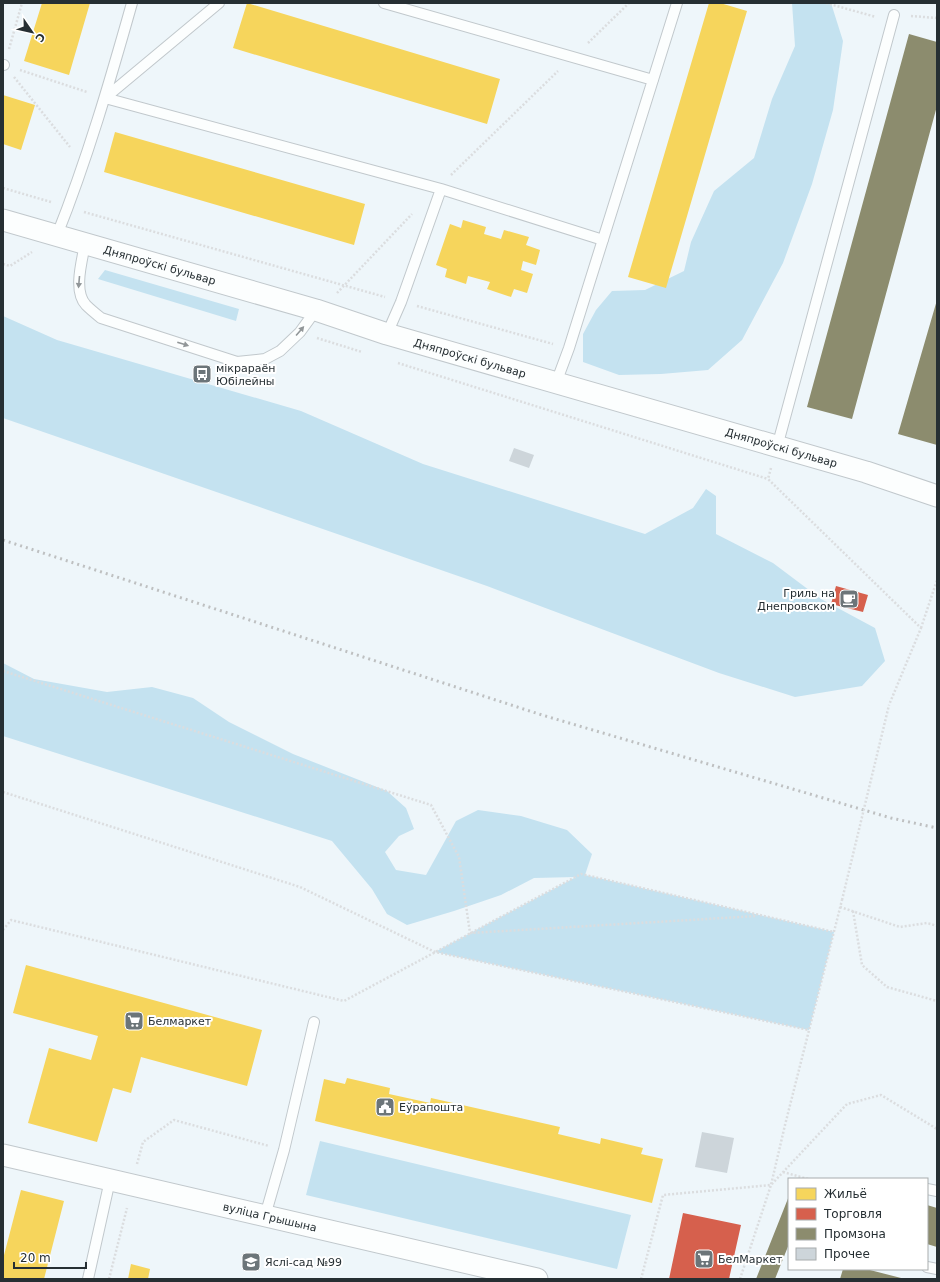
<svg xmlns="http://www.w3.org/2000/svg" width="940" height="1282" font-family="'DejaVu Sans',sans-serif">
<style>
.green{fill:#c4e2f0}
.homes{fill:#f6d55c}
.shops{fill:#d6604d}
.industry{fill:#8c8c6e}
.building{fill:#cdd5da}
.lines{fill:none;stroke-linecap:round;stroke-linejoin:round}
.service-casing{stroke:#c1c8cc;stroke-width:12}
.minor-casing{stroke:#c1c8cc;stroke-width:23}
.path{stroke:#dbdddf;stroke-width:2.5;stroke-dasharray:2 2;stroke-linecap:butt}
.service{stroke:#fcfefe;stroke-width:10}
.minor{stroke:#fcfefe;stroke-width:21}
.rail{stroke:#bec0c1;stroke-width:3;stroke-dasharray:2 4;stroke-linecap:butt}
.path-bridge{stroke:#dbdddf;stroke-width:2.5;stroke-dasharray:2 2;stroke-linecap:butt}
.oneway{fill:#919698}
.labels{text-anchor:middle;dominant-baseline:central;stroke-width:4;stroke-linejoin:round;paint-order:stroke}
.street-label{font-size:11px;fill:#262f33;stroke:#fff}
.poi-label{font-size:11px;fill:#262f33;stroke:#fff;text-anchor:start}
</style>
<rect width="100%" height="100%" fill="#eef6fa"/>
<path class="green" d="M792,3H831L843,41L833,110L812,184L783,263L742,340L708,370L661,374L619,375L583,362V334L596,310L612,291L645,290L684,271L691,242L714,191L754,158L772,99L795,46Z
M105,270L239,309L236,321L98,279Z
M3,316L57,340L301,411L423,464L645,534L693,508L706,489L716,496V534L773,563L821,599L875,628L885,661L862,686L795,697L719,673L487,586L3,418Z
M3,663L34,679L107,692L152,687L193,698L229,722L293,754L387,791L406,808L414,829L399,836L385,852L396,870L426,875L456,821L478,810L521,816L567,830L592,854L585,875L834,932L809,1030L435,952L576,877L534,878L501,895L454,911L407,925L387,914L372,889L332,841L3,736Z
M320,1141L631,1215L617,1269L306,1195Z"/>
<path class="homes" d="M42,3H90L69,75L24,61Z
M247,3L500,79L487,124L233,48Z
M709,3H720L747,11L666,288L628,277Z
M3,95L35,105L21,150L3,144Z
M115,132L365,204L354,245L104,172Z
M463,220L486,227L484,234L501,239L504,230L529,237L526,245L540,250L536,265L523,261L521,270L533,274L527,293L514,289L511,297L487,289L490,282L468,276L466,284L445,277L447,269L436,265L450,224L461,228Z
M26,965L262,1030L247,1086L141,1057L131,1093L113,1088L97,1142L28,1123L49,1048L91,1060L98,1036L13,1013Z
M347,1078L390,1088L389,1094L430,1103L431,1098L560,1127L558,1134L600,1144L601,1138L643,1148L641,1154L663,1159L652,1203L315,1121L324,1079L345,1084Z
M21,1190L64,1201L44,1279H3V1259Z
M131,1264L150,1269L148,1279H128Z"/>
<path class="shops" d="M836,586L868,595L863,612L831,604Z
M683,1213L741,1225L729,1279H669Z"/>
<path class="industry" d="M909,34L937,42V106L852,419L807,407Z
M937,300V445L898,434Z
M789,1196V1244L775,1279H756Z
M927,1205L937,1208V1247L927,1244Z
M843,1269H866L905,1279H840Z"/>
<path class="building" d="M514,448L534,455L529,468L509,461Z
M702,1132L734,1138L727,1173L695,1167Z"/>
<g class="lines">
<g class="service-casing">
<path id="service" d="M384,3L653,80
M3,65H4
M105,98L441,189L603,240
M105,98L219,3
M57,235C87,160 110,81 132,3
M85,244C82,261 73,291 86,305C91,310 96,314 101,318L237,362L265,359L280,351L300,332L316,310
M387,334L401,302L441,189
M556,383L569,348L677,3
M777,447L894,15
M927,1189L937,1191
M265,1216L284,1150L314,1022
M927,1267L937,1269
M88,1279L110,1180"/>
</g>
<g class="minor-casing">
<g id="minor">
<path id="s1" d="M3,220L316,310L387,334L866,472L937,496"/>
<path id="s2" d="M3,1155L537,1279"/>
</g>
</g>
<path class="path" d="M826,3L876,17
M911,16L937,18
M588,43L629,3
M9,49L22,3
M20,70L87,92
M14,77L70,147
M451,175L558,71
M3,188L51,202
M84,212L385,297
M3,264L10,266L32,252
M337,293L412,214
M417,306L553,344
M317,338L362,352
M398,363L768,479
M771,468L768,479L921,628L889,705
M921,628L937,580
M3,671L431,805L459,857L470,933L757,916
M3,792L300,887L435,952L809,1030
M840,907L900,927L927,923L937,926
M853,911L862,965L887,987L937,1001
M3,930L11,920L344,1001L581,874L834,932
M137,1164L143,1142L174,1120L269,1146
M783,1172L808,1179
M109,1279L127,1208
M641,1279L663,1195L771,1185L785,1125L842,900
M740,1279L771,1185L847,1104L881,1095L937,1129"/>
<use href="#service" class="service"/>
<use href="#minor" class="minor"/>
<path class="rail" d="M3,540L542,715L891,818L937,828"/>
<path class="path-bridge" d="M842,900L889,705"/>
</g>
<defs><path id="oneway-solid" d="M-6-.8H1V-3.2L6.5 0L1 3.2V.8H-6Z"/></defs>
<g class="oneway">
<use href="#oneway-solid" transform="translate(79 282) rotate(95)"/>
<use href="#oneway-solid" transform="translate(300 331) rotate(-49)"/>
<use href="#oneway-solid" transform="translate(183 344) rotate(18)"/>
</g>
<defs>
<g id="bus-square" transform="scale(1)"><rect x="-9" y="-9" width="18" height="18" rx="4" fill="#6c7579" stroke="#fff"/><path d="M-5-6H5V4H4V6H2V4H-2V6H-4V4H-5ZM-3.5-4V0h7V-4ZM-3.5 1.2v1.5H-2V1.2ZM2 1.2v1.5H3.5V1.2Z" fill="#fff"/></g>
<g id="cafe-square" transform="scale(1)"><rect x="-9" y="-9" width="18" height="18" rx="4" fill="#6c7579" stroke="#fff"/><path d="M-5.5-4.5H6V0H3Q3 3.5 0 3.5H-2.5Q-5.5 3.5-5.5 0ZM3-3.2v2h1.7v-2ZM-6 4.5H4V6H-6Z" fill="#fff"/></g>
<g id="supermarket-square" transform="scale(1)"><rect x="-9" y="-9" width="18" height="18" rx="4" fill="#6c7579" stroke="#fff"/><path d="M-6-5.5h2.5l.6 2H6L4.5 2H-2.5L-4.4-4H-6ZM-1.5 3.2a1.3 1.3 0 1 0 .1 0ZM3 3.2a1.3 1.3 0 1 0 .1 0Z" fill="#fff"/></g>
<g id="civic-square" transform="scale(1)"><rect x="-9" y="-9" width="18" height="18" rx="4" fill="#6c7579" stroke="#fff"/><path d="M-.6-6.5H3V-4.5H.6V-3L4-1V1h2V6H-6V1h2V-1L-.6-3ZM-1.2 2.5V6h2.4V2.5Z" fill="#fff"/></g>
<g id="school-square" transform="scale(1)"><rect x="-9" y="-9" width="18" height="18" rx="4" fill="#6c7579" stroke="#fff"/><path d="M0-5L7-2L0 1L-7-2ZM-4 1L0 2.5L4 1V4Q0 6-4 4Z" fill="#fff"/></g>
</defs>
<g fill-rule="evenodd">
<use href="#bus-square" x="202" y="374"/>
<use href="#cafe-square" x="849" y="599"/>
<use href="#supermarket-square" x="134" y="1021"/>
<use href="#civic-square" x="385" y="1107"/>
<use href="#supermarket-square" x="704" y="1259"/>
<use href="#school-square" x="251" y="1262"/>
</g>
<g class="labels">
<g class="street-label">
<text stroke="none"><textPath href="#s1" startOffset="163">Дняпроўскі бульвар</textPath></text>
<text stroke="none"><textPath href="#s1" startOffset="487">Дняпроўскі бульвар</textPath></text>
<text stroke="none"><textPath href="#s1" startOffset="811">Дняпроўскі бульвар</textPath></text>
<text stroke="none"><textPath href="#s2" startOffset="274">вуліца Грышына</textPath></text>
</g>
<g class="poi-label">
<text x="216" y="368">мікрараён<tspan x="216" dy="13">Юбілейны</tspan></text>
<text x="835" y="593" text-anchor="end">Гриль на<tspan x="835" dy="13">Днепровском</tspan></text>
<text x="148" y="1021">Белмаркет</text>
<text x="399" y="1107">Еўрапошта</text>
<text x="718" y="1259">БелМаркет</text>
<text x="265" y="1262">Яслі-сад №99</text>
</g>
</g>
<rect width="940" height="1282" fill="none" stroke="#262f33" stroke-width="8"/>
<rect x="788" y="1178" width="140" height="92" fill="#ffffff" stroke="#a8acad"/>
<rect x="796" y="1188" width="20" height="12" fill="#f6d55c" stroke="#a8acad"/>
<text x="824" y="1198" font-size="12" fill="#262f33">Жильё</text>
<rect x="796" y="1208" width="20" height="12" fill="#d6604d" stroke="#a8acad"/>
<text x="824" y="1218" font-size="12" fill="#262f33">Торговля</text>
<rect x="796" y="1228" width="20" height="12" fill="#8c8c6e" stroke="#a8acad"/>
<text x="824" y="1238" font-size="12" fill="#262f33">Промзона</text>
<rect x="796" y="1248" width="20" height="12" fill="#cdd5da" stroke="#a8acad"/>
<text x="824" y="1258" font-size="12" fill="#262f33">Прочее</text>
<g transform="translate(32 32) rotate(124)" stroke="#ffffff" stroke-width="3" paint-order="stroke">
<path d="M0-3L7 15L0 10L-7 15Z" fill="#262f33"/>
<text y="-6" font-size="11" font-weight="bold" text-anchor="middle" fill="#262f33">С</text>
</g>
<path d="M14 1262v6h72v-6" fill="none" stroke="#262f33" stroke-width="2"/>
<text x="20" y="1262" font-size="12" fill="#262f33" stroke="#ffffff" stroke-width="3" paint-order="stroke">20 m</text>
</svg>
